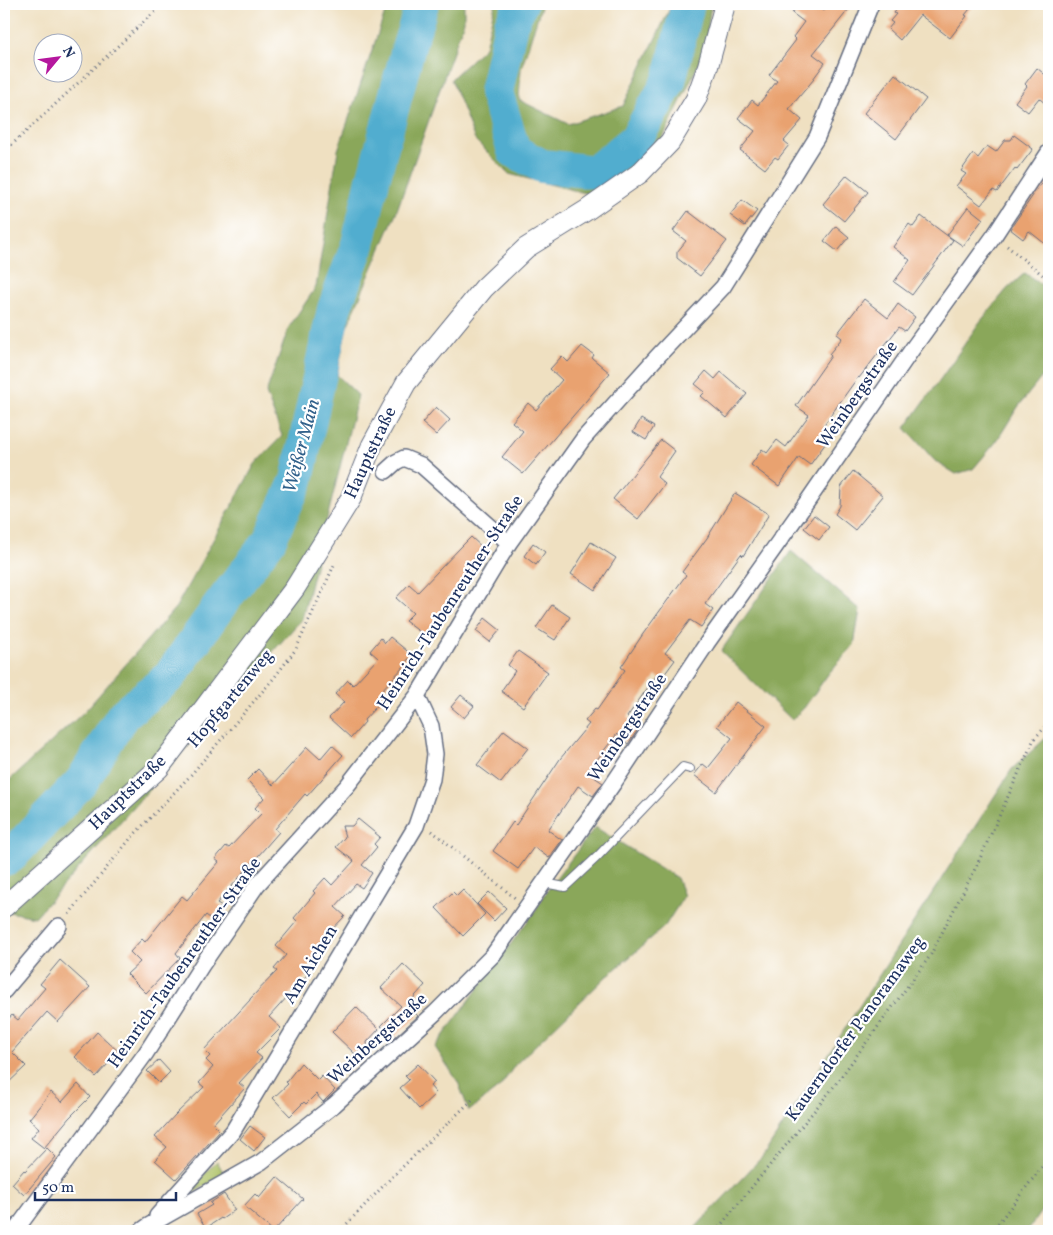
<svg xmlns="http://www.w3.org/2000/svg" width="1053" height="1235" font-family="Vollkorn,serif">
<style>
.green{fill:#adc165;stroke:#647862}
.forest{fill:#8aa75a;stroke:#526b5c}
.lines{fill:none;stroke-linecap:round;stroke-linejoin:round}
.river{stroke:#51adcf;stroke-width:34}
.building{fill:#e9a270}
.lane-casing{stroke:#656d81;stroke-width:10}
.street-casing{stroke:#656d81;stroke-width:18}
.secondary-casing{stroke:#656d81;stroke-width:22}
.path{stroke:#656d81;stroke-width:3;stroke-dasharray:1 4;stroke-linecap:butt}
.lane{stroke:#fff;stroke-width:8}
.street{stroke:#fff;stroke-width:15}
.secondary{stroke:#fff;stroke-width:20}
.labels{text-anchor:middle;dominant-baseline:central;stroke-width:4.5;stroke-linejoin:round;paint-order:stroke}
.street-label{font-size:18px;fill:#1b2f5e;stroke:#fff}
.water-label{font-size:19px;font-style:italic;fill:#31618b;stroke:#fff}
</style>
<rect width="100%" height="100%" fill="#fff"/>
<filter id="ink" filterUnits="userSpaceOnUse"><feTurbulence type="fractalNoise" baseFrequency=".02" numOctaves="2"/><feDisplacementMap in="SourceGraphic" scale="10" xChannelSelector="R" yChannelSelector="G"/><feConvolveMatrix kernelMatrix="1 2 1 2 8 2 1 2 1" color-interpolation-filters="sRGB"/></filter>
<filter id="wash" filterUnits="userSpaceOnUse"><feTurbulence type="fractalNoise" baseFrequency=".0096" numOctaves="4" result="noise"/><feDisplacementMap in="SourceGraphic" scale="20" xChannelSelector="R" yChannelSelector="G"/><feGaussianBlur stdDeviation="1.12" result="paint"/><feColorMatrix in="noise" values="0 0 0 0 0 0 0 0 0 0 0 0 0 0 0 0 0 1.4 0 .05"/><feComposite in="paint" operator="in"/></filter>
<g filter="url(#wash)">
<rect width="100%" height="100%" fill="#efe0c1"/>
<path class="green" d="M217,1161L224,1174L175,1204Z"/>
<path class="forest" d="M388,4H464V21L396,213L347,327L337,375L358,395L302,619L35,917L4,911V785L85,711L176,607L255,464L282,436L266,393L289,327L316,287L338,150Z
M495,4H542L521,69L519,100L568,124L623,106L672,4H711L705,51L661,142L613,200L509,174L475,140L451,79L485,47Z
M1025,273L1049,290V368L1018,407L996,442L973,469L956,474L935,461L905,428L944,374L979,323L1007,289Z
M791,551L860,610L854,645L829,673L804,708L792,720L721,651Z
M1049,735V1200L1027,1231H692L763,1156L1012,769Z
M595,827L677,878L684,896L665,926L631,956L607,976L547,1034L515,1065L500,1087L469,1111L458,1082L435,1047L535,911L547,891Z"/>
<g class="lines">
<path class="river" d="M521,4L511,24L496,92L514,151L542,166L595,172L636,139L669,81L688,4
M4,859L10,857L82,781L123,715L169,677L220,605L269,541L297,480L334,309L358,244L373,180L408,49L422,4"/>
</g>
<g id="blocks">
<path class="building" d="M799,4H816L824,11L829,4H853L813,54L825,63L813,79H814L789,109L802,120L784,141L789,145L778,159L775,157L765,169L740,150L755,131L738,118L752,100L758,105L777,81L769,75L796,40L793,37L804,22L792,13Z
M901,4H974L965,15L967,16L950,38L920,15L900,40L888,29L893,23L890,21L896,14L894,13Z
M1037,68L1049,78V107L1039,98L1028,112L1015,102L1027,86L1025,84Z
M895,74L926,99L896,139L864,113Z
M1014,135L1033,149L1017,170L1015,168L997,192L993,190L981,205L956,186L966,174L961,171L973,154L978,158L987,146L996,152L1005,140H1011Z
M1049,172V247L1029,231L1023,239L1010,229Z
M847,175L868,192L844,221L823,204Z
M742,200L757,211L745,226L730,215Z
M968,207L983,219L963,246L947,235Z
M688,211L727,241L700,276L677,258V252L686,241L673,231Z
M921,216L953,240L912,295L894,282L910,260L893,247L909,224L913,227Z
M836,226L849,237L837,251L824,241Z
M864,299L888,318L898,304L915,317L905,331L899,327L859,378L858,377L823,426L833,433L810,465L799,457L779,486L751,465L762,449L767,453L777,440L786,447L809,415L796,406L831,356L829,354L842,338L837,334Z
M582,346L594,355L592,358L610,373L523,474L502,457L523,431L512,422L528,403L536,410L562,380L550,369L562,356L568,362Z
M706,371L715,379L721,372L747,394L727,418L701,396L705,392L695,384Z
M436,407L450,420L436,435L422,423Z
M641,419L654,427L646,440L633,432Z
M661,440L675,451L657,477L665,484L638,519L613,499Z
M853,471L883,496L855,530L835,514L840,506L841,487Z
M735,493L769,514L743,556L741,554L705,604L713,610L701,627L690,620L665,653L675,660L661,679L656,676L627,717L639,728L628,744L617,734L587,772L603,783L593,796L578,786L548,830L562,840L549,858L534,847L518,869L493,851L513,822L516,825L560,759L589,724L585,721L595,709L597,710L625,670L621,667L643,634L686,575L682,572L707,538Z
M814,515L829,527L819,540L804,528Z
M471,537L484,549L473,561L478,565L447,598L452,603L424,635L405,621L413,613L396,598L409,584L418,592L460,548Z
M591,542L616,558L595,590L571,574Z
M533,543L545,552L536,565L524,556Z
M552,605L570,617L555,640L536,628Z
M485,618L500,630L490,642L476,631Z
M390,637L412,655L406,662L407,663L380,692L385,697L364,720L365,722L351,738L329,718L344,702L335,694L348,680L353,685L378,658L370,651L381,638L385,643Z
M518,651L548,672L523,707L501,691L515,671L508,665Z
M461,695L474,706L464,718L451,707Z
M736,702L766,726L716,792L694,775L703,764L708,768L732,738L717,726Z
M504,730L528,748L501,783L477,765Z
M332,745L343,755L307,796L305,794L275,829L279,832L217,903L222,906L211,919L206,915L176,953L180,958L146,993L127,974L140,962L130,952L142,939L145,942L182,896L187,900L219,862L215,859L226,846L229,848L261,814L255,808L264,798L247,780L258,769L273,785L307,747L320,759Z
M358,819L380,837L374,844L377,847L362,865L372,873L362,888L356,884L335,907L345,916L322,940L327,944L304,971L308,974L269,1017L281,1028L256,1053L262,1058L239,1083L245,1088L213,1124L220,1131L176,1179L155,1160L167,1147L155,1137L175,1115L204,1087L199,1083L213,1067L206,1060L210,1056L204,1050L250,1000V999L277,971L274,969L286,955L276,946L297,921L294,918L315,893L313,891L325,878L332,885L354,861L336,847L345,837L342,826H352Z
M463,890L485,914L463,936L436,908L453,892L457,896Z
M489,892L506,908L494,921L477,904Z
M60,960L90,987L58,1022L47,1012L12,1052L26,1066L4,1087V1024L12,1015L18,1020L45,988L40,984Z
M403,964L425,985L407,1005L418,1016L394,1038L381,1026L401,1006L381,988Z
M356,1007L379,1029L367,1042L368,1051H358L355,1054L332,1032Z
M97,1032L119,1052L96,1077L75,1057Z
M159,1060L170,1072L159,1083L147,1071Z
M301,1063L318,1080L322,1076L335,1090L323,1102L316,1094L306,1104L304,1102L290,1116L273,1098L288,1084L286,1082Z
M418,1064L435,1082L430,1086L436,1093L419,1109L400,1088L409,1080L405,1076Z
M78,1084L90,1097L69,1118L44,1148L31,1138L39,1128L29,1119L51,1092L62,1102Z
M250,1126L265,1137L254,1151L240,1139Z
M47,1148L56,1157L24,1195L12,1184L24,1170L25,1171Z
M277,1177L303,1199L274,1231H273L244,1206L255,1194L259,1198Z
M224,1194L235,1210L222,1219L221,1218L206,1228L197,1214L212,1205L210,1203Z"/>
</g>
</g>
<g filter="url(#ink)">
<use href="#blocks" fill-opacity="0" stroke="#656d81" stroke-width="1"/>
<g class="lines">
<g class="lane-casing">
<path id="lane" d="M544,883L565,887L597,857L683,767L690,769"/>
</g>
<g class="street-casing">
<path id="street" d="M386,471L396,462L404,458L421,465L509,543
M4,991L59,926
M157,1216L233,1131L416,826L432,779L435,754L431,726L417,696
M15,1231L146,1053L202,965L257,885L347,786L417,696L509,543L583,439L656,358L723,287L817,137L871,4
M141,1231L148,1226L261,1162L334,1105L435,1013L493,955L613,784L707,643L809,499L913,348L994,236L1049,152"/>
</g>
<g class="secondary-casing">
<path id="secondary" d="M4,907L159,768L295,588L351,498L372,445L406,383L484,288L526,248L587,210L640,173L670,142L696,99L708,66L725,4"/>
</g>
<path class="path" d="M4,152L163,4
M1007,246L1049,280
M432,831L515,898
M69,914L131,838L189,777L274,678L296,649L335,563
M340,1231L390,1179L472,1100
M716,1231L832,1089L930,956L977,865L1034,739L1049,723
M992,1231L1049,1158"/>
<use href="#lane" class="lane"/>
<use href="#street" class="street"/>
<use href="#secondary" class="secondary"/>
</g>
</g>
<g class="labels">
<g class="street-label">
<text transform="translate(858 395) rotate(-55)">Weinbergstraße</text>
<text transform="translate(371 453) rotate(-65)">Hauptstraße</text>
<text transform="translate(451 603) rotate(-57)">Heinrich-Taubenreuther-Straße</text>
<text transform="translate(231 699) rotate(-50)">Hopfgartenweg</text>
<text transform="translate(628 728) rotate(-56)">Weinbergstraße</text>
<text transform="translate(128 793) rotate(-44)">Hauptstraße</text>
<text transform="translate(185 963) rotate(-55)">Heinrich-Taubenreuther-Straße</text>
<text transform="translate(311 965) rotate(-59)">Am Aichen</text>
<text transform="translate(856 1029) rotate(-54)">Kauerndorfer Panoramaweg</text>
<text transform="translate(378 1039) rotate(-42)">Weinbergstraße</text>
</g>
<g class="water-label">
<text transform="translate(302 446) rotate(-75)">Weißer Main</text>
</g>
</g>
<rect width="1053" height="1235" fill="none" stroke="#fff" stroke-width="20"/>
<g transform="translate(58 58) rotate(61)"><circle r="24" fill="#ffffff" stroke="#a4acbf"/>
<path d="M0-4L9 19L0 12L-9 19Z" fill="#b5179e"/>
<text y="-8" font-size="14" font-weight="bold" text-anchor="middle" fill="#1b2f5e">N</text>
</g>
<path d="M35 1192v8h141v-8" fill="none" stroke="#1b2f5e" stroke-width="2.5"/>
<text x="42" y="1192" font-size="15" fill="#1b2f5e" stroke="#ffffff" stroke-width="4" paint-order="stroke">50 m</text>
</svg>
